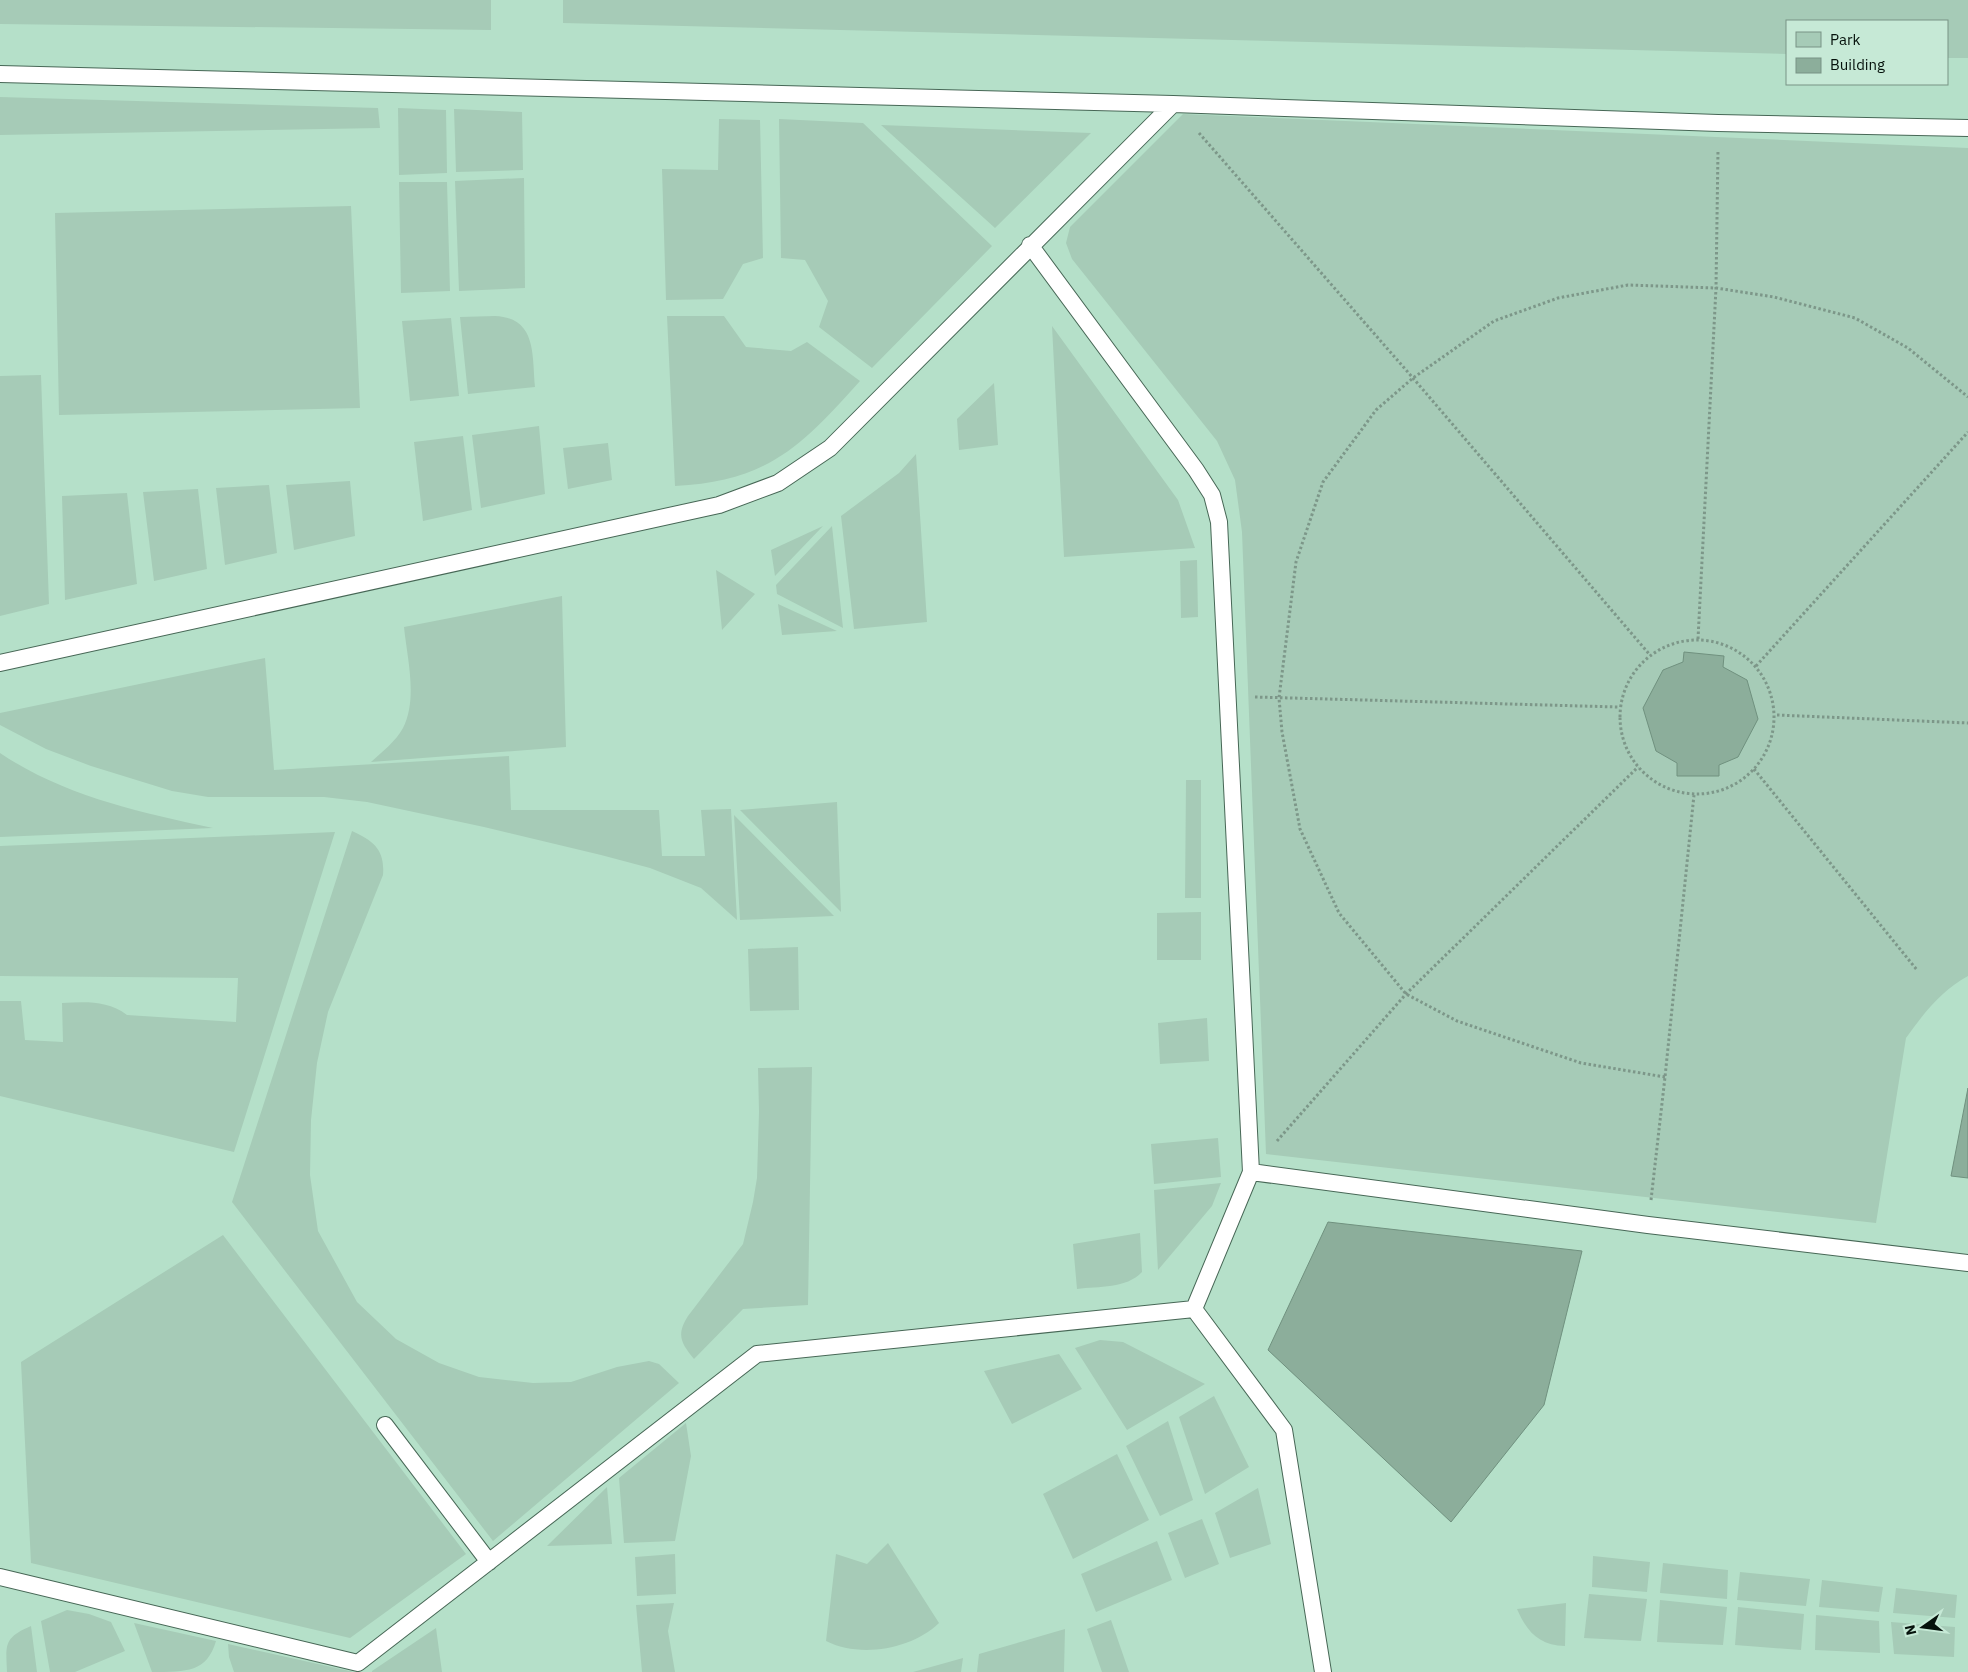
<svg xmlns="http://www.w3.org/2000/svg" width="1968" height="1672" font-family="'IBM Plex Sans',sans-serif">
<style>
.built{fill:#b5e0c9;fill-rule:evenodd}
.green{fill:#a6cbb7}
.building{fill:#8cae9b;stroke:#70917f}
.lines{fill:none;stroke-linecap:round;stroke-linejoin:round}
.lane-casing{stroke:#476756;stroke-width:18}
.path{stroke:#7d9789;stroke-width:3;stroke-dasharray:2.5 2.5;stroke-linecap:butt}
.lane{stroke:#fff;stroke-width:16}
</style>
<rect width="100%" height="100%" fill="#c6e9d6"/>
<path class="built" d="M0,0H1968V1672H0ZM1787,21H1947V84H1787Z"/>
<path class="green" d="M0,0H491V30L0,24Z
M563,0H1968V58H1947V21H1787V54L563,23Z
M0,97L378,108L380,128L0,135Z
M398,108L446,110L447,173L399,175Z
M454,109L522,112L523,170L456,172Z
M1183,114L1968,148V976C1942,990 1923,1014 1906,1038L1876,1223L1266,1154L1242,532L1235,480L1217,441L1072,259L1066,243L1070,227Z
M719,119L760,120L763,258L743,264L723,299L666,300L662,169L718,170Z
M779,119L863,123L992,246L872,368L819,327L828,301L805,260L781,258Z
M881,125L1091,133L995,228Z
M524,178L525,288L459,291L455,181Z
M399,182H447L450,291L401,293Z
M351,206L360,408L59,415L55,213Z
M495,316C537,318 532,355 535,387L468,394L460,317Z
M667,316H724L746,347L791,351L807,342L860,381C802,446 767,482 675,486Z
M451,318L459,396L410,401L402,321Z
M1052,326L1178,500L1195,548L1064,557Z
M41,375L49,604L0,616V376Z
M994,383L998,445L959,450L957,419Z
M539,426L545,494L481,508L472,435Z
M463,436L472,510L423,521L414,442Z
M608,443L612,480L568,489L563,448Z
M916,454L927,622L854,629L841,516L899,473Z
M350,481L355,536L294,550L286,485Z
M269,485L277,553L225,565L216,488Z
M198,489L207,569L154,581L143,492Z
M127,493L137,584L65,600L62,496Z
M823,526L775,576L771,550Z
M832,526L843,628L777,594L776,585Z
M1197,560L1198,617L1181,618L1180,561Z
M716,570L755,594L722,630Z
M562,596L566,747L371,762C382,752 396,741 403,728C418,698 407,658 404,627Z
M778,604L837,631L782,635Z
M265,658L274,770L509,756L511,810H659L662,856H705L701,810L731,809L737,920L701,888L650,868L601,855L484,827L367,802L324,797H208L172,791L91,766L46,749L0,725V713Z
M0,753C64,796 139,812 213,828L0,837Z
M1186,780H1201V898H1185Z
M837,802L841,912L740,810Z
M734,815L834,916L740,920Z
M352,831C374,841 385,850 383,875L328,1012L317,1063L311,1120L310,1175L318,1231L357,1302L396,1339L439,1363L479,1377L533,1383L571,1382L617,1367L649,1361L659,1364L679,1383L493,1541L232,1202Z
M335,832L234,1152L0,1096V1001H21L25,1040L63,1042L62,1003C85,1002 107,1000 127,1015L236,1022L238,978L0,976V846Z
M1201,912V960H1157V913Z
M798,947L799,1010L750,1011L748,949Z
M1207,1018L1209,1061L1160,1064L1158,1023Z
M812,1067L808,1305L743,1309L694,1359C681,1343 676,1335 688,1316L743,1244L753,1202L757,1178L759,1112L758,1068Z
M1218,1138L1221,1177L1154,1184L1151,1144Z
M1221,1183L1212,1206L1158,1270L1154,1190Z
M1140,1233L1142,1272C1126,1289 1099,1286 1077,1289L1073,1244Z
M223,1235L466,1554L350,1638L31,1563L21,1362Z
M1100,1340L1123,1342L1205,1384L1127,1430L1075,1348Z
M1059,1354L1082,1389L1012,1424L984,1371Z
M1214,1396L1249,1467L1205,1494L1179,1417Z
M1168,1421L1193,1500L1160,1516L1126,1446Z
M686,1423L691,1456L675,1541L624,1543L619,1478Z
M1117,1454L1149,1520L1073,1559L1043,1494Z
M607,1487L612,1544L547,1546Z
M1258,1488L1271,1544L1230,1558L1215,1513Z
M1202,1519L1219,1564L1185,1578L1168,1533Z
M1157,1541L1172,1580L1096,1612L1081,1574Z
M888,1543L939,1623C911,1650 859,1658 826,1641L836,1554L867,1564Z
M675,1554L676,1594L637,1596L635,1557Z
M1593,1556L1650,1562L1647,1592L1592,1587Z
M1663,1563L1728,1570L1727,1599L1660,1593Z
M1740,1572L1810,1579L1806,1606L1737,1600Z
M1822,1580L1883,1587L1879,1612L1819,1607Z
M1896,1588L1957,1595L1955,1618L1893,1613Z
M1589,1594L1647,1599L1641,1641L1584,1638Z
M1660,1600L1727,1607L1723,1645L1657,1642Z
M674,1603L668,1631L675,1672H642L636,1605Z
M1566,1603L1565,1646C1539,1645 1527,1632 1517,1609Z
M1738,1607L1804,1614L1801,1650L1735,1645Z
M67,1610L89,1614L111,1622L125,1651L75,1672H50L41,1621Z
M1816,1615L1879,1621L1880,1653L1815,1650Z
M1111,1620L1129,1672H1102L1087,1629Z
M1891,1622L1955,1627L1954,1657L1894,1654Z
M134,1623L216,1641C207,1672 187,1672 152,1672Z
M31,1626L37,1672H7C6,1645 3,1638 31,1626Z
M436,1628L442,1672H372V1671Z
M1065,1629L1064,1672H977L979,1654Z
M228,1644L354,1672H234L229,1657Z
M963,1658L961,1672H913Z"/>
<path class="building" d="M1684,652L1724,656L1723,667L1747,680L1758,719L1738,757L1719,765V776H1677V763L1656,751L1643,708L1663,670L1683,662Z
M1968,1088V1178L1951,1176Z
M1328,1222L1582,1251L1544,1405L1451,1522L1268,1350Z"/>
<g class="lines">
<g class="lane-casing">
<path id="lane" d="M0,74L1173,104L1718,123L1968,128
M0,663L719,505L778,483L830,448L1173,104
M1251,1172L1648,1225L1968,1263
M1194,1309L1284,1430L1323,1672
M385,1425L489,1562
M0,1577L358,1663L757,1354L1194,1309L1251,1172L1219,522L1212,495L1196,470L1030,245"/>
</g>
<path class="path" d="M1199,133L1413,378L1650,655
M1698,639L1716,288L1718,150
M1620 717a77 77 0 1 1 154 0a77 77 0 1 1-154 0Z
M1756,666L1968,432
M1255,697L1618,707
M1777,715L1968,723
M1754,769L1917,970
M1665,1077L1581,1063L1457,1021L1406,994L1339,913L1300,829L1282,732L1279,698L1296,562L1323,482L1376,410L1413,378L1494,321L1558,298L1628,285L1716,288L1774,297L1855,318L1908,348L1968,397
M1277,1141L1406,994L1638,767
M1651,1200L1665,1077L1694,795"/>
<use href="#lane" class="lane"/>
</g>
<rect x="1786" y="20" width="162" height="65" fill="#c6e9d6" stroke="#799385"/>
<rect x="1796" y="32" width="25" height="15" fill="#a6cbb7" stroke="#799385"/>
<text x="1830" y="45" font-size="15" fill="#05110b">Park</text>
<rect x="1796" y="58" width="25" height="15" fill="#8cae9b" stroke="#799385"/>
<text x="1830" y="70" font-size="15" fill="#05110b">Building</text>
<g transform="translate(1923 1627) rotate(256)" stroke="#c6e9d6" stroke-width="4" paint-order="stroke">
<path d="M0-4L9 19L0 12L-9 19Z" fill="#05110b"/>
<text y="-8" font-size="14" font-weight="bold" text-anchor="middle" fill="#05110b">N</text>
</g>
</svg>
